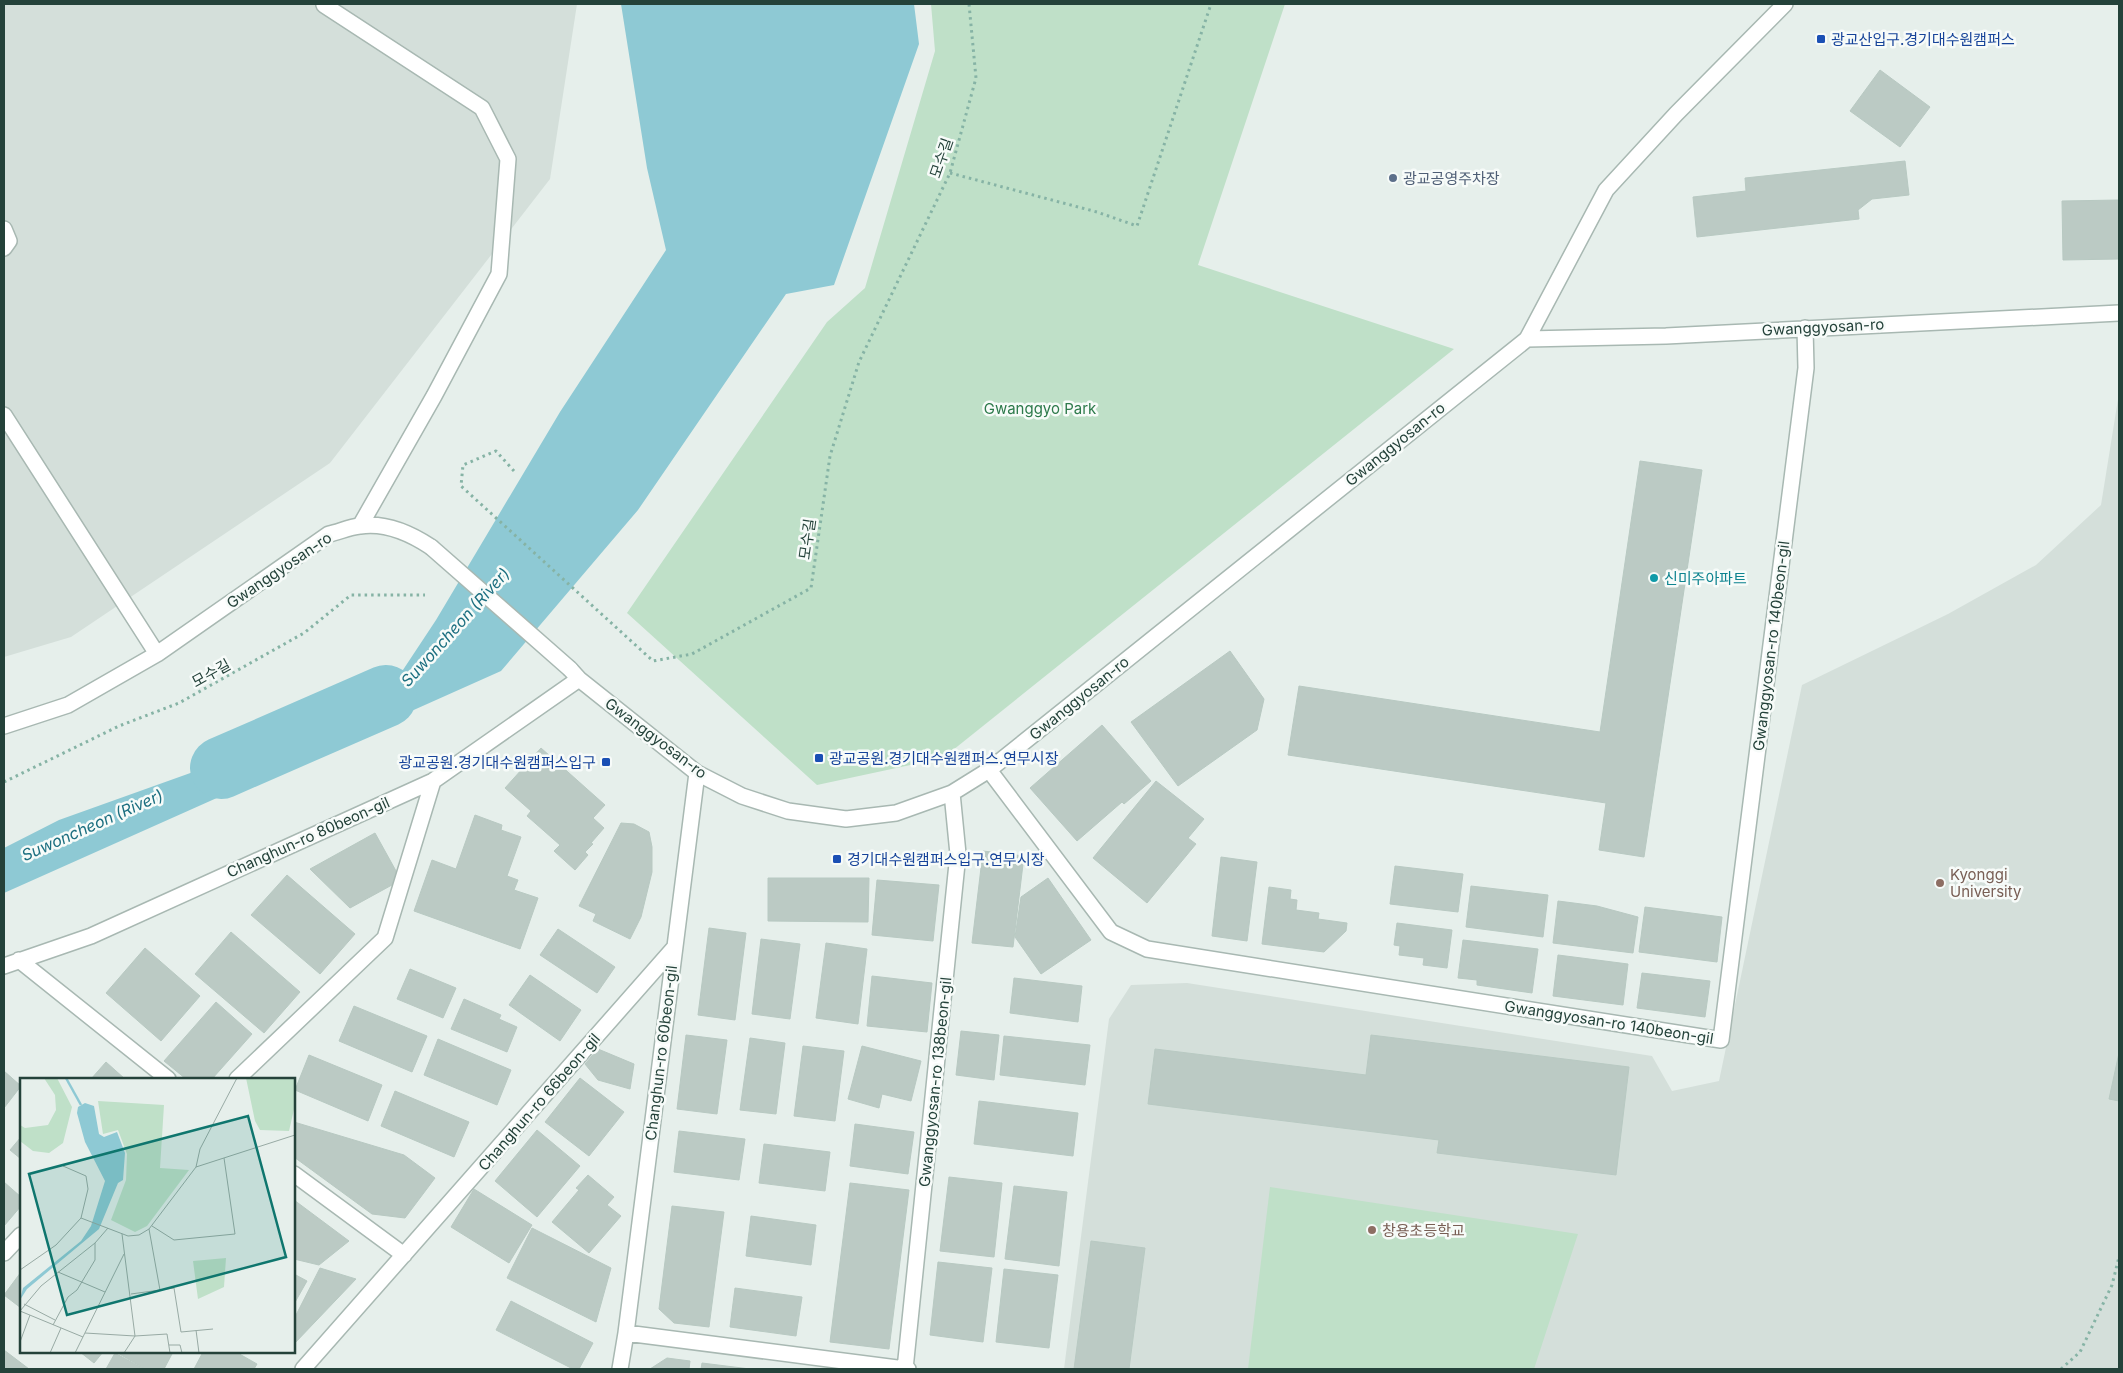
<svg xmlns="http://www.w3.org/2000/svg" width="2123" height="1373" font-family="Inter,'Noto Sans KR',sans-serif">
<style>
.built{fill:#d4dfda}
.green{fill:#bfe0c8}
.water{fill:#8ec9d4}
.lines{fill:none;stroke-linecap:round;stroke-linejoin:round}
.river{stroke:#8ec9d4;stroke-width:62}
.building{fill:#bbcac4;stroke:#b8c9c2}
.minor-casing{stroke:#a8b8b2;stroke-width:18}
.path{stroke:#86b3a5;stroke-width:3;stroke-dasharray:2.5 4;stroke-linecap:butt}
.minor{stroke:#fff;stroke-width:15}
.minor-bridge-casing{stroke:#a8b8b2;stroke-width:18;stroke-linecap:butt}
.minor-bridge{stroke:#fff;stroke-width:15}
.transit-dot{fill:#1a4fb4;stroke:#f7fbf9;stroke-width:2}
.service-dot{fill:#5c6f8a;stroke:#f7fbf9;stroke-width:2}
.culture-dot{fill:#0f9aa8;stroke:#f7fbf9;stroke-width:2}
.education-dot{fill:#8d6e63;stroke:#f7fbf9;stroke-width:2}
.labels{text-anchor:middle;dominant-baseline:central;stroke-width:5;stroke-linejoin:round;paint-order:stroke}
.transit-label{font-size:15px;fill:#164399;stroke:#f7fbf9;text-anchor:start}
.street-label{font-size:15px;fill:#24423a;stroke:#f7fbf9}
.service-label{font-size:15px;fill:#4e5e75;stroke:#f7fbf9;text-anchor:start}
.park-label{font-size:15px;fill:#2d7a4b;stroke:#f7fbf9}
.culture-label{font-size:15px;fill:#0d838f;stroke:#f7fbf9;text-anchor:start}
.education-label{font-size:15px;fill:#785e54;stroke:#f7fbf9;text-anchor:start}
.water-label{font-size:16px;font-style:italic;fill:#1c6f80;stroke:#f7fbf9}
.inset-river{fill:none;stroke:#8ec9d4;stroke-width:2.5}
.inset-road{fill:none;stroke:#98aaa4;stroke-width:1}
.view{fill:#0f766e;fill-opacity:0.15;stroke:#0f766e;stroke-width:2.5}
.inset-edge{fill:none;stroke:#24423a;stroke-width:2.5}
</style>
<rect width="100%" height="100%" fill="#e6efeb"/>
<path class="built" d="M4,4H577L550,179L330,463L71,637L4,657Z
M2119,393V1369H1064L1109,1019L1131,985L1187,983L1652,1056L1672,1091L1719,1081L1802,685L1948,614L2036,565L2101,505Z"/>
<path class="green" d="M931,4H1285L1198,265L1454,349L943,758L817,785L627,613L827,322L865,288L935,51Z
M1270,1187L1578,1234L1534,1369H1248Z"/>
<path class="water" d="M621,4H914L919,44L834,285L786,294L638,510L501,671L4,893V848L59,820L305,732L397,679L436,620L560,412L666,250L647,168Z"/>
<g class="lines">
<path class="river" d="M221,768L386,696"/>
</g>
<path class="building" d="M1880,70L1930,107L1900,147L1850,111Z
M1905,161L1909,195L1872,199L1858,210L1859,219L1697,237L1693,197L1746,191L1745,178Z
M2119,200V259L2063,260L2062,201Z
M1640,461L1702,470L1644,857L1599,850L1606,803L1288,755L1299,686L1600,732Z
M1230,651L1264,699L1257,730L1178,786L1131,722Z
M1102,725L1151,781L1124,804L1122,802L1077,841L1030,788Z
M541,748L605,805L593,818L604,828L591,843L593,844L585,852L588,855L575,870L554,851L560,845L527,816L531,811L505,788Z
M1156,781L1204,819L1188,838L1196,844L1147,903L1093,858Z
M475,815L502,825L501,830L521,837L507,876L518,880L514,890L538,898L520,949L414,911L432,860L456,869Z
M621,823L634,824L649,832L652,847V872L641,917L630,939L593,921L596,914L579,906Z
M375,833L401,880L350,908L310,869Z
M983,851L1024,856L1013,947L972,943Z
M1221,857L1257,862L1247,941L1212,936Z
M1395,866L1463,874L1458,912L1390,904Z
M287,875L355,934L320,974L251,915Z
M768,878H869L868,922L768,921Z
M1048,878L1091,940L1041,974L1015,937L1021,897Z
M877,880L939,885L933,941L872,935Z
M1471,886L1548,895L1543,937L1466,927Z
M1269,887L1291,890L1290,899L1297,900L1296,910L1319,913L1318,919L1347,923L1346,931L1324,952L1262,944Z
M1558,901L1597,906L1638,917L1633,953L1553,943Z
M1645,907L1722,917L1717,962L1639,952Z
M1397,923L1452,930L1447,968L1423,965L1424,958L1399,955L1400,946L1394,945Z
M709,928L746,933L735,1020L698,1015Z
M558,929L615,967L597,993L540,955Z
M231,932L300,992L264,1033L195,974Z
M761,939L800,944L790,1019L752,1014Z
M1463,940L1538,949L1532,993L1477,985V980L1458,978Z
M826,943L867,949L858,1024L816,1018Z
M145,948L200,996L161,1041L106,993Z
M1558,955L1628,964L1623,1005L1553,996Z
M410,969L456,988L443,1018L397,999Z
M1642,973L1710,981L1705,1017L1637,1008Z
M530,975L581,1010L560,1041L509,1005Z
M872,976L932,983L927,1032L867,1026Z
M1014,978L1082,986L1078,1022L1010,1013Z
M464,999L501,1015L499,1019L517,1027L507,1052L451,1029Z
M216,1002L252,1034L212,1079H186L164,1061Z
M354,1006L427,1036L412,1072L339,1041Z
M961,1031L999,1035L994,1080L956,1075Z
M686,1035L727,1040L717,1114L677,1109Z
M1371,1035L1629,1067L1616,1175L1437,1153L1439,1140L1148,1104L1155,1049L1366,1075Z
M1004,1036L1090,1045L1085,1085L1000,1075Z
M750,1038L785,1043L776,1114L740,1110Z
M438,1039L511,1070L497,1105L424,1075Z
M803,1046L844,1051L835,1121L794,1116Z
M862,1046L921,1061L911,1101L882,1094L879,1108L848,1099Z
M598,1049L634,1064L630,1089L598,1080L585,1064Z
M2119,1053V1101L2109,1099Z
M309,1055L382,1085L368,1121L295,1090Z
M106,1062L125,1079H91Z
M4,1071L21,1086L4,1108Z
M580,1078L624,1112L589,1156L545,1122Z
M395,1091L469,1122L454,1157L381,1126Z
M979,1101L1078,1113L1073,1156L974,1144Z
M294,1122L404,1155L435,1178L405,1218L372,1214L294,1157Z
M855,1124L914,1132L908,1174L850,1166Z
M537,1130L580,1166L537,1217L495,1181Z
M679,1131L745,1139L739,1180L674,1172Z
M21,1137V1159L10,1150Z
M764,1144L830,1152L825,1191L759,1183Z
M588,1175L614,1197L607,1205L621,1216L589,1253L552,1222L579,1190L576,1188Z
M949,1177L1002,1183L994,1257L940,1251Z
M4,1182L21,1197V1206L4,1226Z
M850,1183L909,1190L889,1349L830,1342Z
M1014,1186L1067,1192L1059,1266L1005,1259Z
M474,1189L532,1225L509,1263L451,1227Z
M294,1200L349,1241L319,1265L294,1259Z
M672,1206L724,1212L709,1327L674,1323L659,1309Z
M751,1216L816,1225L811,1265L746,1256Z
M532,1228L611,1268L596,1322L507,1278Z
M1091,1241L1145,1248L1129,1369H1074Z
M938,1262L992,1268L983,1342L930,1335Z
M320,1268L356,1279L294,1344V1319Z
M1004,1269L1058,1275L1049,1348L996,1342Z
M21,1272V1308L4,1295Z
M294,1274L307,1281L294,1304Z
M735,1288L802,1297L796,1336L730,1327Z
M511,1301L593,1343L579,1369H573L496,1330Z
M4,1350L29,1369H4Z
M80,1352H103L94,1363Z
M116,1352H173L164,1369H145Z
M203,1352H236L257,1364L254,1369H194Z
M115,1353L144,1369H106Z
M667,1358L690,1361L689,1369H650Z
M702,1363L750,1369H701Z"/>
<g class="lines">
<g class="minor-casing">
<path id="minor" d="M324,5L482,108L508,159L499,274L434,396L360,526
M4,229L9,241L4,248
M1527,339L1666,336L2119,313
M4,415L157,654
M570,669L579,679L697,773L742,796L788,811L846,819L896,813L952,793L989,770L1527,339L1606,190L1676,114L1785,4
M4,726L68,705L157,654L329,534C339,532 349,527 360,526C386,522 410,533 431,547
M989,770L1111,932L1147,949L1721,1040L1806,368L1805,328
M19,960L168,1079
M4,966L91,936L433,781L579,679
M237,1079L385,938L433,781
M294,1174L404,1255
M4,1253L21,1235
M626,1333L905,1369
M303,1369L674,948
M620,1369L626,1333L697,773
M908,1369H905L958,854L952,793"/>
</g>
<path class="path" d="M950,173L1097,212L1137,226L1211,4
M514,471L496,451L463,465L461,486L653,661L692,654L811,588L830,456L859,362L950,173L976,78L969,4
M4,782L119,726L179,703L304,633L351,595H425
M2061,1369L2080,1352L2112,1285L2119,1257"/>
<use href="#minor" class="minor"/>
<g class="minor-bridge-casing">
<path id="minor-bridge" d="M431,547L570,669"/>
</g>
<use href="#minor-bridge" class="minor-bridge"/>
</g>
<g class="transit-dot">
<rect x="1816" y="34" width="10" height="10" rx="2.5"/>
<rect x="814" y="753" width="10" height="10" rx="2.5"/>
<rect x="601" y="757" width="10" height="10" rx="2.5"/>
<rect x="832" y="854" width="10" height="10" rx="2.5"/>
</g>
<circle class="service-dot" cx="1393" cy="178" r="5"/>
<circle class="culture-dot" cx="1654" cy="578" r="5"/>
<g class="education-dot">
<circle cx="1940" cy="883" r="5"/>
<circle cx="1372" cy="1230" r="5"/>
</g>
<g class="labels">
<g class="transit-label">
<text x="1831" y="39">광교산입구.경기대수원캠퍼스</text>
<text x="829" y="758">광교공원.경기대수원캠퍼스.연무시장</text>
<text x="596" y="762" text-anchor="end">광교공원.경기대수원캠퍼스입구</text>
<text x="847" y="859">경기대수원캠퍼스입구.연무시장</text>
</g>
<g class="street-label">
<text transform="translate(941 158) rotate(-71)">모수길</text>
<text transform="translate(1823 327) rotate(-3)">Gwanggyosan-ro</text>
<text transform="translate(1395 444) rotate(-39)">Gwanggyosan-ro</text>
<text transform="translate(807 539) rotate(-82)">모수길</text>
<text transform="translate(279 570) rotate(-34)">Gwanggyosan-ro</text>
<text transform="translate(1771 646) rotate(-83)">Gwanggyosan-ro 140beon-gil</text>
<text transform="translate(211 673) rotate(-29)">모수길</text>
<text transform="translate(1079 698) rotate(-39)">Gwanggyosan-ro</text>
<text transform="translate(656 738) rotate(37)">Gwanggyosan-ro</text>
<text transform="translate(308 837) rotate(-24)">Changhun-ro 80beon-gil</text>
<text transform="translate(1609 1022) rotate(9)">Gwanggyosan-ro 140beon-gil</text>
<text transform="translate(661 1053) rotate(-83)">Changhun-ro 60beon-gil</text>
<text transform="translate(935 1082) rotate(-84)">Gwanggyosan-ro 138beon-gil</text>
<text transform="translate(539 1102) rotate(-49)">Changhun-ro 66beon-gil</text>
</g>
<g class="service-label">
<text x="1403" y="178">광교공영주차장</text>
</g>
<g class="park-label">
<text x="1040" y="408">Gwanggyo Park</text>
</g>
<g class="culture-label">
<text x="1664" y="578">신미주아파트</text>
</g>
<g class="education-label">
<text x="1950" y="874">Kyonggi<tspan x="1950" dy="17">University</tspan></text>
<text x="1382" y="1230">창용초등학교</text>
</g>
<g class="water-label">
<text transform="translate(455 627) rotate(-48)">Suwoncheon (River)</text>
<text transform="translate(92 825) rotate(-24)">Suwoncheon (River)</text>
</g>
</g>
<g transform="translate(20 1078)">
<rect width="275" height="275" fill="#e6efeb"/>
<path d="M24,0H37L52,29L43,65L29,75L13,73L0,63V47L5,50L28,47L36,32L35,17ZM226,0H275V27L269,53L240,52L235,43ZM78,23L144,27L140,90L169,92L127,148L115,154L91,142L106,102L107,76L98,52L83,56ZM206,180L204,209L178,221L173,183Z" fill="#bfe0c8"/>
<path d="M65,25L74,28L79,56L84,59L97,54L105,75L103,102L98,105L79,151L7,211L0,222L3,210L61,163L71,148L85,103L65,64L57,35L58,29Z" fill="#8ec9d4"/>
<path class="inset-river" d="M46,0L61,27"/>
<path class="inset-road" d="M43,88L66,98L68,111L61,140M176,89L275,57M132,148L154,162L215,156L204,80M129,151L140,212L154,210L161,254L193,251M102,156L115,258L104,275M0,192L36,167L61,140L108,158L119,157L129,151L176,89L180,71L217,0M38,194L85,214M111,216L140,212M4,226L35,242M0,233L21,208L75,165L88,150M0,233L63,259M33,247L48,219L57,212L75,182V165M176,252L179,275M65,255L115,258L147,256L150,275M0,264L10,237M149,267H160L162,275M30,275L41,250M55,275L104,176"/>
<path class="view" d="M228,38L266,179L47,237L9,96Z"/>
<rect width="275" height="275" class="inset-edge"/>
</g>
<rect width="2123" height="1373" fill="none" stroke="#24423a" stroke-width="10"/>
</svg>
